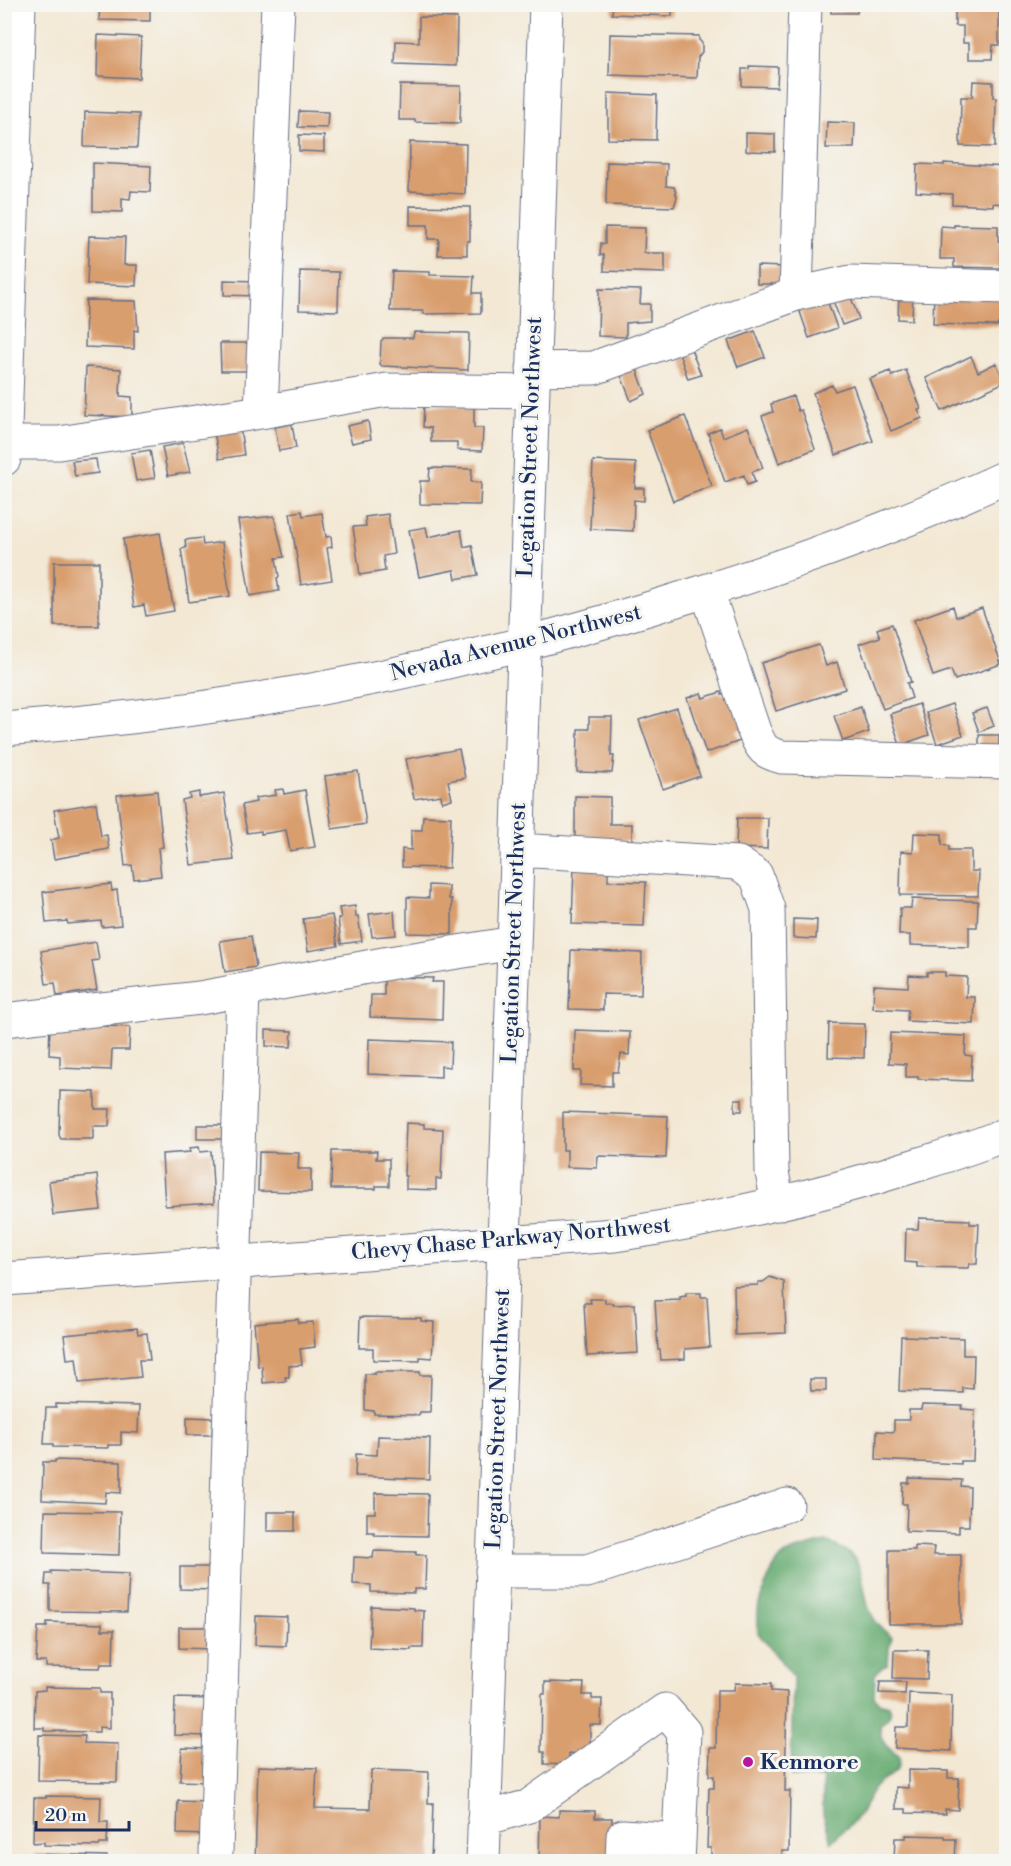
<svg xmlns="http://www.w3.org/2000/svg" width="1011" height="1866" font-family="'Libre Bodoni',serif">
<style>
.forest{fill:#66ab71;stroke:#406d68;stroke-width:1.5}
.building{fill:#d99e6e}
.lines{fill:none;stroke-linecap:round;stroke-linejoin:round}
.minor-casing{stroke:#677087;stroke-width:35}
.minor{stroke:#fff;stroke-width:33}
.poi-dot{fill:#b5179e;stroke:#f6f6f2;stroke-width:2}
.labels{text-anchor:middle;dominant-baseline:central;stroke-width:6;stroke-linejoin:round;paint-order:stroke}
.street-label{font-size:22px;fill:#1b2f5e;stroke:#f6f6f2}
.poi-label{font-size:22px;font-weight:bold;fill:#1b2f5e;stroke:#f6f6f2;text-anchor:start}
</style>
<rect width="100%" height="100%" fill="#f6f6f2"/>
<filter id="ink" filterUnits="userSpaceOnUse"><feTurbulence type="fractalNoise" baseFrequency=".0167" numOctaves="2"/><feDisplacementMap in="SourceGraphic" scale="12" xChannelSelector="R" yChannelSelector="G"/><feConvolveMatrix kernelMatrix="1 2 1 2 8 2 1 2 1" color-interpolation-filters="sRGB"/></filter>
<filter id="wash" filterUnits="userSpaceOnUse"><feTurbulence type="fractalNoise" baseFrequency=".008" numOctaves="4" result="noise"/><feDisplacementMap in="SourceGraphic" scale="24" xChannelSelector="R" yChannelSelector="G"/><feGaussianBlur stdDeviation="1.35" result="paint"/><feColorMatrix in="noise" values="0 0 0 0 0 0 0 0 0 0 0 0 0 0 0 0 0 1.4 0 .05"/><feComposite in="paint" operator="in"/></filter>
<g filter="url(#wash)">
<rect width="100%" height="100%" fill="#f3e8d4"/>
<path class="forest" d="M826,1542C835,1545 849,1551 855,1559C860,1565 861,1573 863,1581C867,1607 870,1621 892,1637L889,1647L888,1664L878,1670L875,1675L874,1697L878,1702L889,1705C894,1715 886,1719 880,1726C880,1742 886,1747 899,1756C903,1775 884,1776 875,1787C869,1794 866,1804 861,1812C853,1824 841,1832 831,1842L823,1814V1778L791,1777L793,1676L758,1633C758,1624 757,1613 759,1604C764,1589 772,1563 786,1554C790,1551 820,1543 826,1542Z"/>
<g id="blocks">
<path class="building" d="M100,4H150V21L99,20Z
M613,4H672V16L612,14Z
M831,4H858L857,13H831Z
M955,4H999V45H993L992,59H969V43H963V26H955Z
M419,17L457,18L456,66L395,64L396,41L419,42Z
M610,34L699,36V40L702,43V52L698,57L697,78L609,75Z
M98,35L141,37L139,78L97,76Z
M749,66L778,67L777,87L742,86V69H749Z
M973,81L993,82V98H996L995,147L960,146L961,97H972Z
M400,85L461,86L460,123L415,122V120H399Z
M608,93L657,95L656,140L608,139Z
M299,111L328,112L327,128L298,127Z
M85,112L139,114L137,148L84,147Z
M827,122L855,123L854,148H826Z
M746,133L775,134V152L746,151Z
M299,135L324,136V152L299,151Z
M410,142L466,144L465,194L409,191Z
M607,162L667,164L666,186L674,187L677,197L674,207L606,205Z
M93,163L151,166L150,192L131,191L130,199L122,198V212L93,211Z
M944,163L1005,167L1004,204L993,203V206L952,204V194L916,192L917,164L944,165Z
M410,206L470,207V241H467V255H438L439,239H428V225H410Z
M954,225L998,226V241H1000V268L954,267V259H940L941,226L954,227Z
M605,227L645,228L644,253H665V273L604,271V255H600L601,243L605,244Z
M89,236L125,237L124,265H137L136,286L87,284Z
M757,266L784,267L783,284H757Z
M300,271L339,272L338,311L299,310Z
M392,271L430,272V275L474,276L473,293H481V313L423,314V311H390Z
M224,280L256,281V296L224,295Z
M599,289L641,290L640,304H650V321L626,323V337L598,336Z
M934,291L1006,296V324H998V326L933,324Z
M849,292L859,319L842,325L832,298Z
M899,292H913L912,320L898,319Z
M86,300L136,301L138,331L134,330V349L85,347Z
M827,300L837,328L809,338L799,309Z
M755,331L765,357L738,367L728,341Z
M414,332L469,333L468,370L382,366L380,364L381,341L384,338H413Z
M220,343H252V371H221Z
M691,349L701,375L688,379L679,353Z
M971,356L978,372L996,363L1005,382L942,411L926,378Z
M86,367L121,369L120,396L132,397V417L84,415Z
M636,367L646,394L631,401L620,373Z
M906,370L921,409L918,410L922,418L891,431L870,379L890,371L892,376Z
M832,385L835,391L853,385L873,441L836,455L813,393Z
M793,396L798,411L801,410L815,449L779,463L762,416L773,412L771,404Z
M424,405L474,406V428H483L482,451L457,450V442H431V428L423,427Z
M685,416L712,486L673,501L647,430Z
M368,421L371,439L352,443L347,426Z
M292,424L296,448L279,451L275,427Z
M240,427L244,455L219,459L214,432Z
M748,427L763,468L752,472L755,482L747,485L744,475L725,482L708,433L720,428L723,437Z
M183,443L190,472L168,476L162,447Z
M150,450L155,478L136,481L131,453Z
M96,459L98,473L75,476L72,461Z
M593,461L636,463L635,488H644V501L634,500L633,531L590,529Z
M430,468L472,469L471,482L481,483L480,505L420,504V481H429Z
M302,511L303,516L322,513L326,537L331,536L332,547L327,548L332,580L301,585L290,513Z
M388,514L394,554L383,556L385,571L360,575L353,527L366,526L365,517Z
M274,516L284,557L276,558L279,577L277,578L279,591L250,596L238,520Z
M426,527L428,537L461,530L464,547L472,545L478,575L456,579L454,570L419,577L409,530Z
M160,533L174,611L146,616L144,605L134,607L123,539Z
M202,538L203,545L222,542L230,596L189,602L181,549L186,548L185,540Z
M54,562H99V626H54Z
M953,606L956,617L982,608L1001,664L955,680L951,670L933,676L914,620Z
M892,624L911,682L907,683L912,698L883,709L859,644L880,637L877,629Z
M819,645L826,666L837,662L845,689L776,711L761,663Z
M734,690L746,727L736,731L740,741L706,753L687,698L701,693L703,698L721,692L722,695Z
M919,704L929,735L900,745L890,714Z
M952,704L963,735L937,744L926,713Z
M861,707L869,732L843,741L834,716Z
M677,708L700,776L663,789L639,720Z
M987,708L994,726L979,732L972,713Z
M589,717H612L611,756H614L612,773L577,772L578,729H589Z
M979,735H999V751H979Z
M459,749L465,778L448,781L452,799L442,802L441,795L414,799L406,759Z
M358,771L366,824L332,829L325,776Z
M283,789L284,794L305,790L315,847L290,851L286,830L261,834V831L247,833L242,805L256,802L255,798L276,795L275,790Z
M157,791L163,847L158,848L161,876L134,879L132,865L125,866L117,795Z
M199,792V797L224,793L234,860L191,865L182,800L190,798L189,794Z
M575,796L610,797V824H632V841L575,840Z
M96,803L101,836L107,835L109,849L54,859L51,840L59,838L54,810Z
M423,816L451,817L449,868L402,867V849L411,850V830H422Z
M737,818H768L767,849L736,848Z
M914,833L942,834V845L949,846V850H971V871H979L978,896L900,895L901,851L913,852Z
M574,865L608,866V881L646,882L644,926L572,924Z
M111,884L112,891L117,890L121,925L102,927L101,921L68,924L67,921L46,923L43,892Z
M429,885L449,886V899H452V934L407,933V897L429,898Z
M912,899L978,901L977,927H969V947L910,945V935H899L900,908H911Z
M355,906L356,917L358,916L362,941L341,944L338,918H341L339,908Z
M394,911L396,935L372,937L369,914Z
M332,915L338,946L308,951L303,919Z
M793,919L817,920L816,939L793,938Z
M251,936L256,967L225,972L220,941Z
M96,942L99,960L92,961L97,990L57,996L55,983L46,984L41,951Z
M571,950L642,953L641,995L603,994V1010L569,1009Z
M927,972H945V976L967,977L966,997H975L974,1024L907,1021L908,1010L873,1008L874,985L908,987L909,975L927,976Z
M384,977L433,978L432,982H443L442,1020L370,1017L371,995H384Z
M829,1023L865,1024L864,1058L828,1057Z
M50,1024L130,1027L129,1050H112L111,1070L60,1068V1056L49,1055Z
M266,1030L292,1031L291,1047L266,1046Z
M575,1030L630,1032L629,1055L621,1054L618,1072H612V1086L580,1085L581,1071H574Z
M890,1033L966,1036L965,1055L972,1056L971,1081L918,1079V1077H906V1064L889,1063Z
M369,1039L451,1042L450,1067L441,1066V1077L368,1074Z
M60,1091L95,1092V1109H110L109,1126H93V1139H61L59,1135Z
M735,1099H742V1111H735Z
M563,1112L668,1116L666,1158L598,1156L597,1168L567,1167V1150H563Z
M406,1123L424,1124V1128L443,1129L441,1179H436V1190L406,1189V1176H404Z
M197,1125H225V1139H197Z
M199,1147L200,1152L211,1151L214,1203L165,1206L162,1154L190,1152L189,1148Z
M332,1151H377L376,1159H389V1186H376V1189H331Z
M259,1152L299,1153L298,1169H311V1192L258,1191Z
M97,1175L101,1210L53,1215L49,1181Z
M919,1218L970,1220V1224H979L977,1264H969L968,1268L917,1267V1263L905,1262L906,1229H918Z
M770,1277L784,1282L786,1333L735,1335L734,1286L758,1285V1282H763Z
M686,1293H701V1297H707L710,1347L685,1349V1359L661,1360L660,1350H658L655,1301L680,1300V1297L686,1296Z
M590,1299H605V1303H613V1305L635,1304L638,1353L587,1356L584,1303H591Z
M360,1317L421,1318V1321L434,1322L432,1358L420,1357V1361L373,1360V1348H359Z
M298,1319V1323L313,1322L315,1347L300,1349L302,1365L289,1366V1377H285L286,1381L263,1383L262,1366L258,1367L254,1323Z
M137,1328L138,1334L147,1333L150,1360H139L141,1377L79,1383L76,1358L67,1359L64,1335Z
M901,1336L963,1338V1355H974L973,1389L963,1388V1393L899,1391Z
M375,1372H420V1375H431L430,1412H420L419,1415L374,1414V1411L365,1410V1374H375Z
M810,1379H826V1391H811Z
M56,1404L139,1406L138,1433L121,1432V1445H108V1448L53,1447V1444H44L46,1408H56Z
M922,1405L963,1406L962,1409L975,1410L973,1461H961V1464L876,1460L877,1431L894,1432V1420H909V1410H921Z
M187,1417L213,1418L212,1435H187Z
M378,1436L430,1438L429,1479L355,1476L356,1454L377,1455Z
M55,1460L121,1462V1493L106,1492L105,1503L42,1500L43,1462H55Z
M909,1478L962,1480L961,1486L970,1487L969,1526H959V1533L906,1531L907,1504H902L903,1483H909Z
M375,1493L428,1494L427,1536L374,1535V1532H367V1513H375Z
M45,1511L120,1512L119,1555L44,1553Z
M267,1512H295V1531H267Z
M915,1546L934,1547L933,1555H961V1624H889V1550H915Z
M374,1551L416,1552V1555H426L425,1589H414V1593L371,1592V1585L353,1584L354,1557L373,1558Z
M180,1567H214L213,1590L180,1589Z
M51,1571L129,1574L127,1612L50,1611V1585H45L46,1574H51Z
M371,1606L414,1608V1610L424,1611L423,1648H411V1650L369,1648Z
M256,1616L287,1617L286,1646L255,1645Z
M47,1622L102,1624V1630H114L113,1664H101L100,1668L46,1667V1662H36L38,1627H47Z
M179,1627H214L213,1649L179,1648Z
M894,1650H928L927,1679L893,1678Z
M545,1682L584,1683L583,1695H592V1699H602L601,1725H590V1754L569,1753V1765L544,1764V1752H541L542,1694H545Z
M880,1682H906L905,1694L879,1693Z
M735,1683L771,1684V1691L787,1692L785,1791H790L789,1851H782V1862H711V1848H707L709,1788H714V1776H709L710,1748H716L717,1690H734Z
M45,1687L100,1688V1693H110V1728L99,1727V1732L44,1731V1728H34L35,1691L45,1690Z
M909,1693L952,1695L951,1751L895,1748L896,1727H908Z
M175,1698L212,1699L210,1736L174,1735Z
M39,1735L85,1736L84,1743L118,1744L117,1782L38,1781Z
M182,1748L210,1749L208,1782L180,1781Z
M258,1766L317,1768L315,1808L370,1809L371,1770L429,1772L428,1803H433L431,1862H255Z
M908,1770L948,1771V1778H959L958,1810L945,1809L946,1814L906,1813V1809H896V1787L908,1788Z
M46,1796L101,1797L100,1822H108L107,1844H100L99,1846L44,1845V1842L33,1843L34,1798H46Z
M178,1801L207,1802V1835L177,1834Z
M559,1810L595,1811V1818H612L611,1862H539L540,1816L559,1817Z
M906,1835L945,1836V1839H956L955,1862L894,1860L895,1838H906Z
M34,1854L107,1856V1862H34Z"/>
</g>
</g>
<g filter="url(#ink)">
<use href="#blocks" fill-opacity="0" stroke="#677087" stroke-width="1.5"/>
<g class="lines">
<g class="minor-casing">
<path id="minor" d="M796,294L805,4
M533,369L594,368L796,294L850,282L1006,287
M261,412L278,4
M5,443H59L261,412L387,390L533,392
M4,459L19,4
M707,591L754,731C762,749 763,752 782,757L1006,762
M4,729C241,712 474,665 699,593C803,560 907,523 1006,477
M517,850L738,863L756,875L768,909L772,1172L778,1204
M4,1020L200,998L389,963L514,943
M4,1279L615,1235C719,1219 820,1196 920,1164C949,1155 978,1146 1006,1134
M492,1571H587L787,1505
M484,1819L529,1806L665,1710L684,1732L678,1862
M216,1853L243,990
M483,1862L546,4
M622,1862L623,1836L679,1840"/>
</g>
<use href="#minor" class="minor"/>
</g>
</g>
<circle class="poi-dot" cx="748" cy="1762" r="6"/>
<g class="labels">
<g class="street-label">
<text transform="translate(530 447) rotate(-88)">Legation Street Northwest</text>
<text transform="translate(516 643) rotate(-14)">Nevada Avenue Northwest</text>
<text transform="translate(514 933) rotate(-88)">Legation Street Northwest</text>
<text transform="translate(511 1239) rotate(-5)">Chevy Chase Parkway Northwest</text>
<text transform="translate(498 1419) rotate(-88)">Legation Street Northwest</text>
</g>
<g class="poi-label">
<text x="760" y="1762">Kenmore</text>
</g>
</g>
<rect width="1011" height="1866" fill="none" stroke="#f6f6f2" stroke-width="24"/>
<path d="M36 1821v9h93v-9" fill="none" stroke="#1b2f5e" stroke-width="3"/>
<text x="45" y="1821" font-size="18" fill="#1b2f5e" stroke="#f6f6f2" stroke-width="4.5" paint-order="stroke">20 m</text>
</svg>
